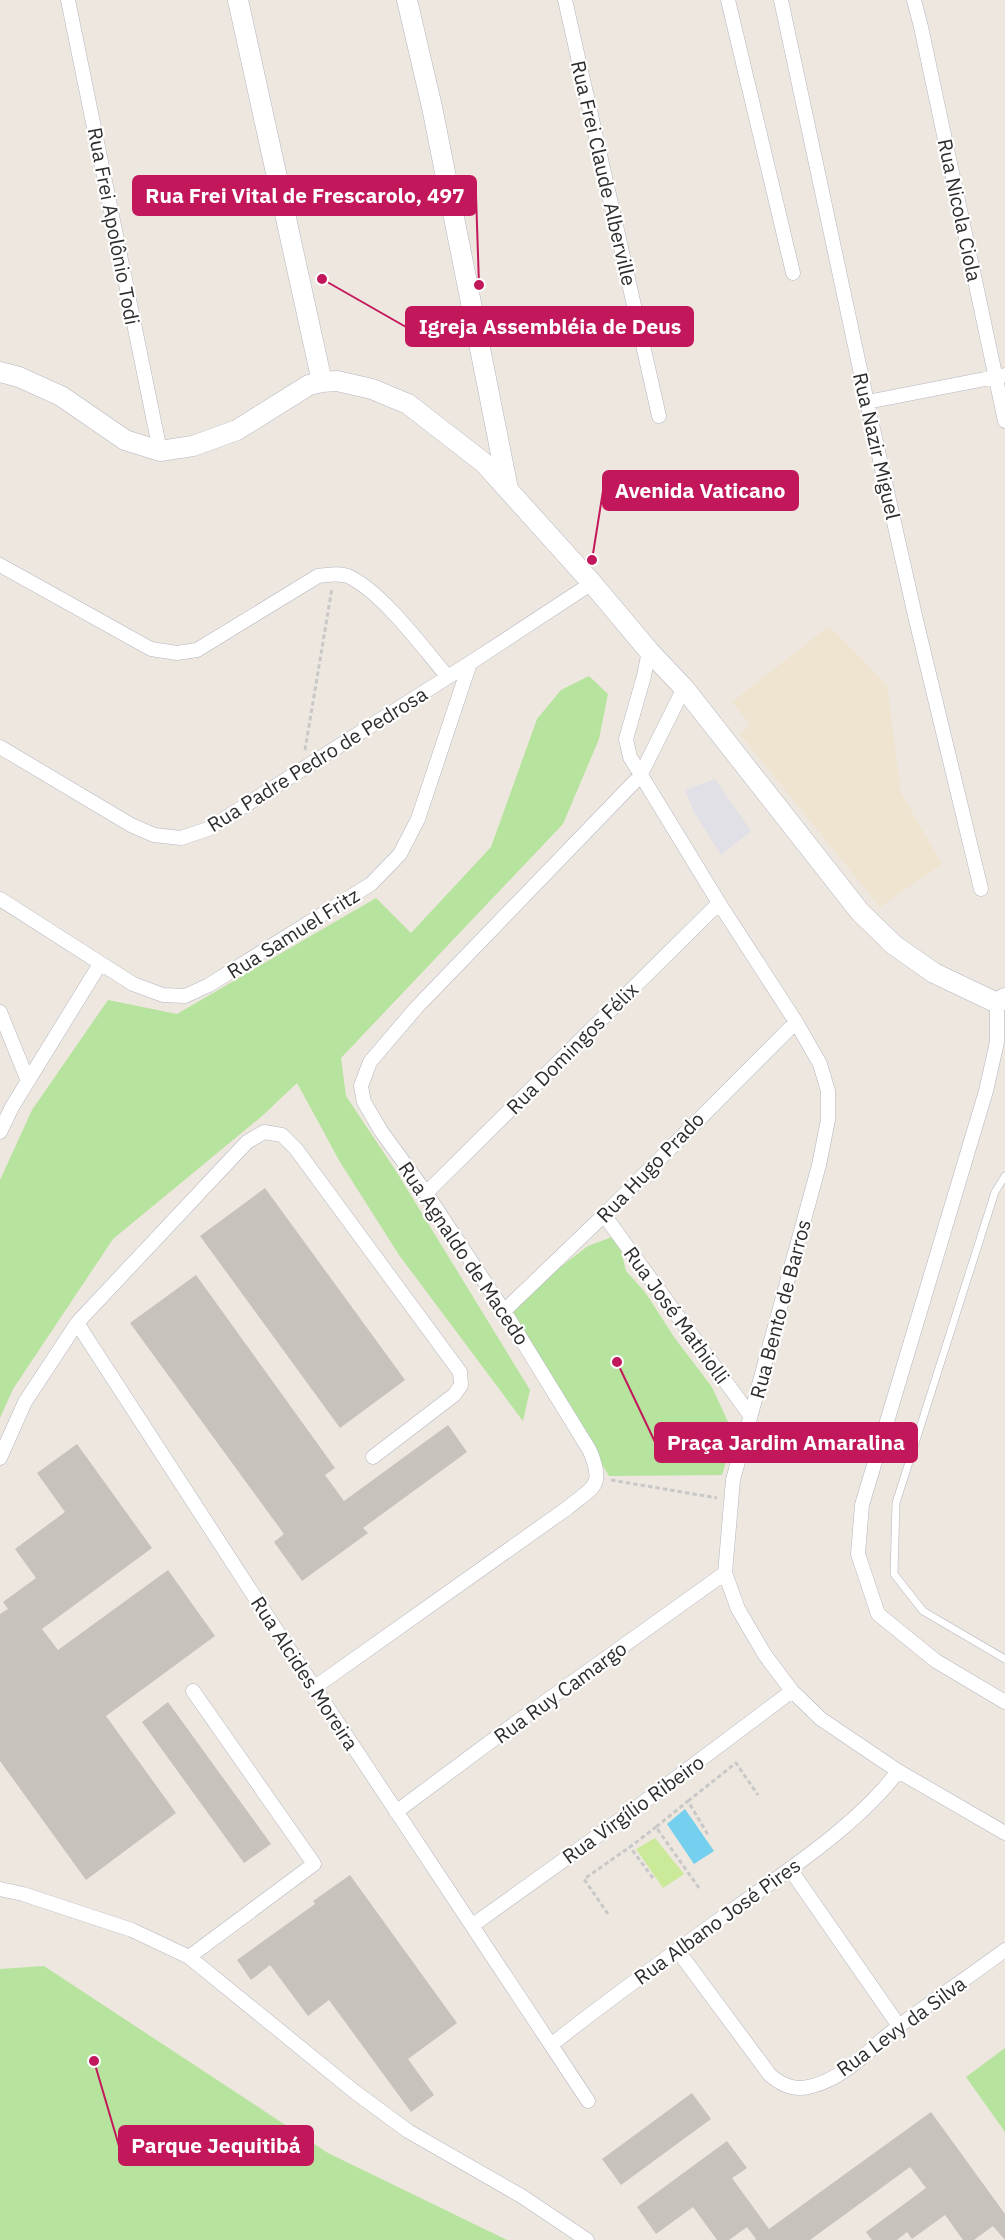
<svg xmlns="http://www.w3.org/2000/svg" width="1005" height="2240" font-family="'IBM Plex Sans',sans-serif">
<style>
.industrial{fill:#e1e0e7}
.education{fill:#efe4cf}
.green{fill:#b6e39d}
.pitch{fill:#caea99}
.water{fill:#74d0ee}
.building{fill:#c7c2bb}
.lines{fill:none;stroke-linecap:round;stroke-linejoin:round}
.lane-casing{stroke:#b3b6c0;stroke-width:8}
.street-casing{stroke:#b3b6c0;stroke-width:15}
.secondary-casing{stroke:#b3b6c0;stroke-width:21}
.path{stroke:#c8c8c8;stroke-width:3;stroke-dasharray:4.5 3;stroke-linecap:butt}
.lane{stroke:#fff;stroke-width:7}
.street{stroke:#fff;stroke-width:14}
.secondary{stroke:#fff;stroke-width:20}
.labels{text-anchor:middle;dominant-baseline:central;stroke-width:4.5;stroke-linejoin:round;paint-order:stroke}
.street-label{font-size:20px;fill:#2d2d2d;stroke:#fff}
.leader{fill:none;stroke:#c2185b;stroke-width:2}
.callout-dot{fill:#c2185b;stroke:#fff;stroke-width:2}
.callout{fill:#c2185b;stroke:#c2185b;stroke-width:2}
.callout-label{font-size:21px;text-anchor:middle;font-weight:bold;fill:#fff}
</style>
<rect width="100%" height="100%" fill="#eee7df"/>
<path class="industrial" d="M715,779L751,831L721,855L694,812L685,790Z"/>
<path class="education" d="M829,626L887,685L901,793L942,864L880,907L740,734L751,725L732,702Z"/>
<path class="green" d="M589,676L608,694L599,739L563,824L341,1058L346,1096L396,1171L530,1390L523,1421L399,1255L340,1162L297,1083L261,1117L113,1239L13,1389L0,1418V1180L32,1110L108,1000L177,1014L376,898L411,933L491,847L537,719L561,690Z
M612,1237L620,1247L626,1271L645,1292L674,1337L712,1387L734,1435L722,1475L609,1476L510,1312L555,1271L588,1246Z
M44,1966L328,2153L507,2240H0V1969Z
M1005,2048V2132L966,2077Z"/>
<path class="pitch" d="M655,1838L684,1874L663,1888L636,1849Z"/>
<path class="water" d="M685,1809L714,1851L694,1864L667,1824Z"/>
<path class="building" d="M265,1188L405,1380L340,1428L200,1236Z
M196,1275L335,1468L325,1475L344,1501L448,1425L467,1452L363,1528L368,1533L302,1581L274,1542L284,1534L130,1323Z
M77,1444L152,1548L42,1629L58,1650L168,1570L215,1636L106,1716L176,1813L86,1880L0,1761V1614L8,1609L3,1602L36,1578L15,1549L65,1512L37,1473Z
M168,1702L271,1844L244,1863L142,1722Z
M350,1875L457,2023L408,2059L434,2095L411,2112L329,2000L308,2016L270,1965L251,1980L237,1960L315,1904L313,1901Z
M692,2093L711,2119L621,2185L602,2159Z
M931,2112L1005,2214V2240L993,2226L974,2240H963L945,2215L912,2239L907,2232L897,2240H872L866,2232L926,2188L910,2167L810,2240H754L756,2239L747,2227L729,2240H717L693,2207L656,2234L637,2207L727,2141L747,2168L732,2178L769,2229Z"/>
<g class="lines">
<g class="lane-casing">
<path id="lane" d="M1005,1176L995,1192L896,1503L894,1574L923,1611L1005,1659"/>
</g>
<g class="street-casing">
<path id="street" d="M68,0L160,451
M565,0L659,416
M728,0L793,273
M781,0L867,402L916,620L981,889
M914,0L921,27L1005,421
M867,402L1005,375
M0,565L151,649L177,653L197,650L318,576C328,575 340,572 350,577C385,595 422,647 448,677
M649,651L644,676L626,739L630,757L719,903L796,1022L820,1064L828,1091V1120L819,1165L733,1480L725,1573L738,1609L765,1655L792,1691L821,1719L898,1771L1005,1833
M0,747L131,825L154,835L181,838L208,829L470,663L592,583
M0,899L133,984L163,995L185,996L209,985L371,884L400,854L418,819L470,663
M997,1003V1042L986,1091L862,1505L858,1554L878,1614L936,1661L1005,1702
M0,1012L28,1081
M0,1132L12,1107L100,964
M426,1193L719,903
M604,1215L750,1415
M504,1311L604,1215L796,1022
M77,1323L273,1625L551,2045C610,1998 673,1953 734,1909C787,1871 860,1823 898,1771
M0,1458L25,1402L77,1323L247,1142L264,1132L282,1135L296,1149L460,1372L461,1385L454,1395L373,1457
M315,1687L566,1509C593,1487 605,1487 590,1451L504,1311L426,1193L381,1131L364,1102L361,1086L370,1062L416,1008L640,776L684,688
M396,1812L510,1727L725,1573
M790,1869L899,2026
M0,1889L23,1894L132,1930L189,1957L355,2092L408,2131L523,2197L587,2240
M473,1925L628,1814L792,1691
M678,1951L770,2075C783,2086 795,2091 812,2086C846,2078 872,2046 899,2026C934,2000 970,1976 1005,1950
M189,1957L314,1864L193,1691
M551,2045L588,2101"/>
</g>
<g class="secondary-casing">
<path id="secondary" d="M238,0L322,382
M407,0L432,107L508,489
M0,372L19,377L61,396L125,440L160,451L193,446L237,430L309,385L322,382L337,381L372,389L408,404L484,463L592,583L649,651L684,688L860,912L894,945L934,973L997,1003L1005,998"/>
</g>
<path class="path" d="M305,750L332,588
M611,1480L717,1498
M688,1801L736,1763L758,1795
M653,1878L630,1847L656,1827
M699,1888L656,1827L688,1801L708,1835
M608,1914L584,1879L630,1847"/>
<use href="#lane" class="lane"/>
<use href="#street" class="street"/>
<use href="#secondary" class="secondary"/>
</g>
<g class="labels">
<g class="street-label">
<text transform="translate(604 173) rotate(77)">Rua Frei Claude Alberville</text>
<text transform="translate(960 210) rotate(78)">Rua Nicola Ciola</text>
<text transform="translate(114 226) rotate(79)">Rua Frei Apolônio Todi</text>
<text transform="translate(877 446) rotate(77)">Rua Nazir Miguel</text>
<text transform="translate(317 759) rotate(-32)">Rua Padre Pedro de Pedrosa</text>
<text transform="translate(293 933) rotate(-32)">Rua Samuel Fritz</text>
<text transform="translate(572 1048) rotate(-45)">Rua Domingos Félix</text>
<text transform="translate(650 1167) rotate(-46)">Rua Hugo Prado</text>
<text transform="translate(464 1253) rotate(56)">Rua Agnaldo de Macedo</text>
<text transform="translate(780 1309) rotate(-75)">Rua Bento de Barros</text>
<text transform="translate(677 1315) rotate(54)">Rua José Mathiolli</text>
<text transform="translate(305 1673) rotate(57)">Rua Alcides Moreira</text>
<text transform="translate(560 1692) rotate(-36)">Rua Ruy Camargo</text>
<text transform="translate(633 1809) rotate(-36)">Rua Virgílio Ribeiro</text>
<text transform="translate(717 1921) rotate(-36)">Rua Albano José Pires</text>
<text transform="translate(901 2026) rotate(-36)">Rua Levy da Silva</text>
</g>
</g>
<path class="leader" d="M479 285L476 195M322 279L406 327M592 560L603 491M617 1362L655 1442M94 2061L119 2146"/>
<g class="callout-dot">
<circle cx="479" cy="285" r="6"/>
<circle cx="322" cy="279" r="6"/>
<circle cx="592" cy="560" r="6"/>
<circle cx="617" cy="1362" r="6"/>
<circle cx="94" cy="2061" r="6"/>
</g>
<g class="callout">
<rect x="133" y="176" width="343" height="39" rx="6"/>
<rect x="406" y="307" width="287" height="39" rx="6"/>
<rect x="603" y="471" width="195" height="39" rx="6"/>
<rect x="655" y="1423" width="262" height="39" rx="6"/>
<rect x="119" y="2126" width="194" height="39" rx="6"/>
</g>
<g class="callout-label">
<text x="305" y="203">Rua Frei Vital de Frescarolo, 497</text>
<text x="550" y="334">Igreja Assembléia de Deus</text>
<text x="700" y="498">Avenida Vaticano</text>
<text x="786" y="1450">Praça Jardim Amaralina</text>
<text x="216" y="2153">Parque Jequitibá</text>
</g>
</svg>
